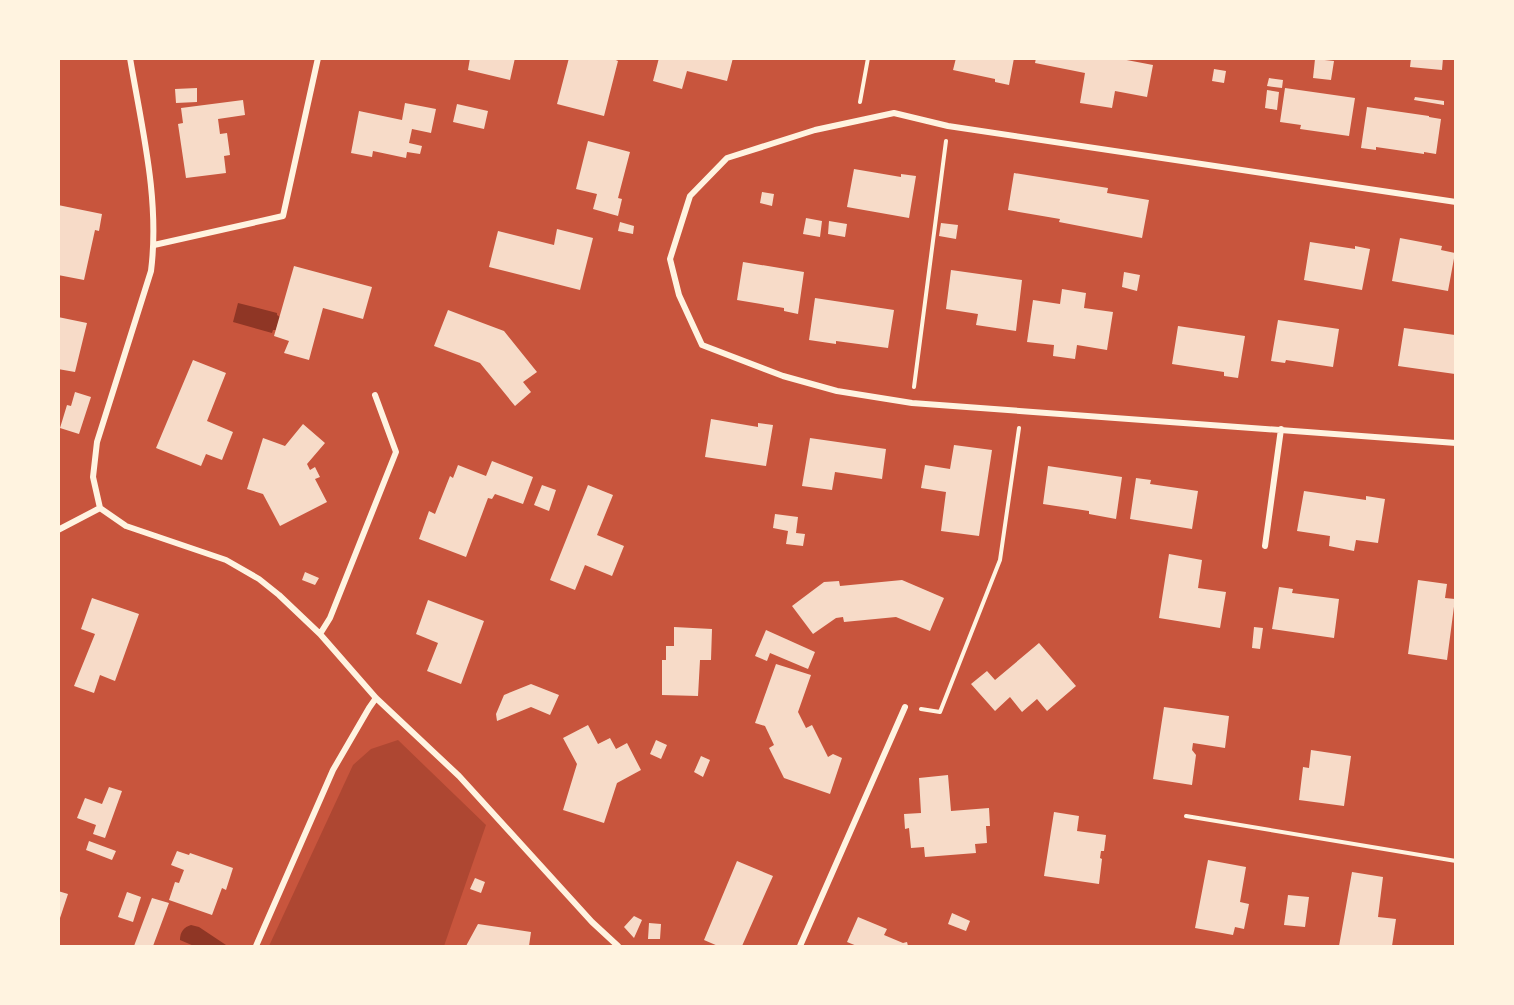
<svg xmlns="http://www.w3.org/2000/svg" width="1514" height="1005" font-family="Rubik,sans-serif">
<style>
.green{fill:#ae4732}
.water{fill:#8f3625}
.building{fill:#f7dbc8}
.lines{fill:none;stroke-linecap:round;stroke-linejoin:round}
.path{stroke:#fff3e0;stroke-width:4}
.minor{stroke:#fff3e0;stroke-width:6}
</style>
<rect width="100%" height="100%" fill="#c8553d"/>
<path class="green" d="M398,740L486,825L444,946H269L353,765L371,749Z"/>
<path class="water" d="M238,303L277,313V315L280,317L276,330H273L272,333L233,322Z
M191,925L199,927L226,945L194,946L180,940C180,932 184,927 191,925Z"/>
<path class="building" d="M470,58H515L510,80L468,70Z
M569,58H611L618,61L604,116L557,104Z
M659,58H733L727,81L687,71L682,89L653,81Z
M956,58H1014L1009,85L995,82V79L953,70Z
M1036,58H1116L1153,65L1147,97L1115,91L1112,108L1080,103L1085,73L1035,63Z
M1411,58H1443L1442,70L1410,67Z
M1315,59L1334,61L1331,80L1313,78Z
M1214,69L1226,71L1224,83L1212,81Z
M1269,78L1283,80L1282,88L1267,86Z
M197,88V102L176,103L175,89Z
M1285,88L1355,98L1349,136L1300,129L1301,125L1280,122Z
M1267,90L1279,92L1277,110L1265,108Z
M1415,97L1444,101V105L1414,100Z
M243,100L245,115L218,119L220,134L227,133L230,155L224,156L226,173L186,178L178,124L183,123L181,108Z
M405,103L436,109L431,133L412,129L409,143L422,146L420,154L407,152L406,158L373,151L372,157L351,153L359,111L402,120Z
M457,104L488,111L484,129L453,122Z
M1367,107L1429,116V117L1441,119L1436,154L1424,152V154L1376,147V150L1361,148Z
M588,141L630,152L618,198L622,199L618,216L593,209L597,194L576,189Z
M854,169L901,177V174L916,176L909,218L847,207Z
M1014,173L1108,188L1107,193L1149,200L1142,238L1059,222L1060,219L1008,210Z
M762,192L774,194L772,206L760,203Z
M58,205L102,214L99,231L95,230L84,280L58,275Z
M806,218L822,221L820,237L803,234Z
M829,221L847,224L845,237L828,234Z
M620,222L634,226L633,234L618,231Z
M941,223L958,225L956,239L939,236Z
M557,229L593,238L580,290L489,267L498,231L554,245Z
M1400,238L1442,246L1441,250L1455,253L1448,291L1392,281Z
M1310,242L1355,249V246L1370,249L1362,290L1304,280Z
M743,262L804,272L798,314L784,311V308L737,300Z
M294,266L372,287L363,319L323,308L309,360L284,353L289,341L274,336Z
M951,270L1022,280L1016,331L976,325L978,314L946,309Z
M1124,272L1140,275L1137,291L1122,287Z
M1062,289L1086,293L1084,308L1113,312L1107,350L1077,345L1075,359L1053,356L1054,345L1027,342L1033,300L1060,304Z
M815,298L894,310L888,348L836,341V344L809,340Z
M448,310L504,331L537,372L523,382L531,392L515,406L480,363L434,346Z
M58,317L87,323L75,372L58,369Z
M1278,320L1339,329L1333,367L1286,360L1285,363L1271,361Z
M1178,326L1245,336L1238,378L1224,376V372L1172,364Z
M1404,328L1455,335V374L1398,366Z
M193,360L226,373L207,421L233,432L222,460L206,454L201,466L156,448Z
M75,392L91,397L79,434L60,428L67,405L71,406Z
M711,419L758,427V423L773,425L766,466L705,457Z
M303,424L325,443L307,464L310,470L315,467L320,477L315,479L327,502L280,526L263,494L247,489L263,438L285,446Z
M810,438L886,449L882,479L835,472L832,490L802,486Z
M954,445L992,450L979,536L941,531L946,492L921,488L925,465L950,469Z
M492,461L533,477L523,504L495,494L492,499L488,498L466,557L419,539L429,511L435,514L450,476L453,478L458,465L486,476Z
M1048,466L1122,477L1116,519L1089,514V511L1043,504Z
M1136,478L1151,480L1150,484L1198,491L1192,529L1130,519Z
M542,485L556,490L549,511L534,505Z
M588,485L613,495L597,535L624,546L612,576L585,565L575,590L550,580Z
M1304,491L1366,500V496L1385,499L1378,543L1356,540L1354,551L1329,546L1330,536L1297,531Z
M775,514L798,517L796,533L805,534L803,546L786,544L788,531L773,528Z
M1169,554L1202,560L1198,588L1226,592L1220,628L1159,618Z
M305,572L319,578L315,585L302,580Z
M902,580L944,598L930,631L896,617L844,622L843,617L836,618L813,634L792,606L824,582L839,581L840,586Z
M1418,580L1447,584L1445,598L1455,599L1447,660L1408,654Z
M1279,587L1293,589L1292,593L1339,599L1334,638L1272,629Z
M92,598L139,614L115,681L100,675L94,693L74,686L95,634L81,629Z
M428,600L484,621L461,684L427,671L438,643L416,634Z
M674,627L712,629L711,660H700L698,696L662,695V660H666V646H674Z
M1254,627L1263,628L1260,649L1252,648Z
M766,630L815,652L808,669L770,653L767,661L755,656Z
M1039,643L1076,686L1047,711L1037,699L1022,712L1010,697L995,711L971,684L987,671L995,680Z
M776,664L811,675L798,712L806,728L812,725L828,757L833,754L842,758L830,794L784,778L769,748L774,745L765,726L755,723Z
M531,684L559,695L550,715L531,707L497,721L496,714L504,695Z
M1164,707L1229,716L1225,748L1193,743L1192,750L1196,755L1192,785L1153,779Z
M588,725L598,744L610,738L616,749L627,743L641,770L617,783L604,823L563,810L577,764L563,738Z
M656,740L667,745L661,759L650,754Z
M1311,750L1351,756L1344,806L1299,800L1303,767L1309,768Z
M701,756L710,760L703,777L694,772Z
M948,775L951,811L989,808L990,826H986L987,843L975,844L976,853L925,857L924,847L911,848L909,828L905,829L904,814L921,813L919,778Z
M109,787L122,791L105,838L93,834L96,825L77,818L85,798L102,804Z
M1054,812L1079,816L1077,831L1106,835L1104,851H1101L1100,858L1102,859L1099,884L1044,876Z
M89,841L116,851L112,860L86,850Z
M177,851L189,855L190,853L233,868L226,890L222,888L212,915L169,900L175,882L179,883L184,870L171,865Z
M1208,860L1246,867L1240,902L1249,904L1244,929L1235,927L1233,935L1195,928Z
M737,861L773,876L742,946H718L704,940Z
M1352,872L1383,877L1378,917L1396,919L1392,946H1339Z
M475,878L485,882L481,893L470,889Z
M58,891L68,894L59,921H58Z
M127,892L141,897L133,922L118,917Z
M1288,895L1309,897L1305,927L1284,925Z
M152,898L169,903L153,946H134Z
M952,913L970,921L966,931L948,924Z
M634,916L642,920L634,938L624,927Z
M858,917L887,929L884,935L903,943L907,942L908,946H857L847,942Z
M649,923L661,924L660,939H648Z
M478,924L531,932L529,946H466Z"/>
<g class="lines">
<path class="path" d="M860,102L868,58
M914,387L946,141
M921,709L940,712L1000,560L1019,428
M1186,816L1456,861"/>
<path class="minor" d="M1456,202L948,126L894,113L815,130L727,158L690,196L670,259L679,295L702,345L783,376L837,391L912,403L1456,443
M154,245L283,216L318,58
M100,508L93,477L97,442L151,271C160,200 142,129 130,58
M58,530L100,508L126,526L226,560L259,579L279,595L320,634L376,698L459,776L592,922L618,946
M1265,546L1281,429
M320,634L330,618L396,452L375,395
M256,946L333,770L369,708L376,698
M800,946L905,707"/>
</g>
<rect width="1514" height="1005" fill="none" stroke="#fff3e0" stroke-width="120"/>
</svg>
